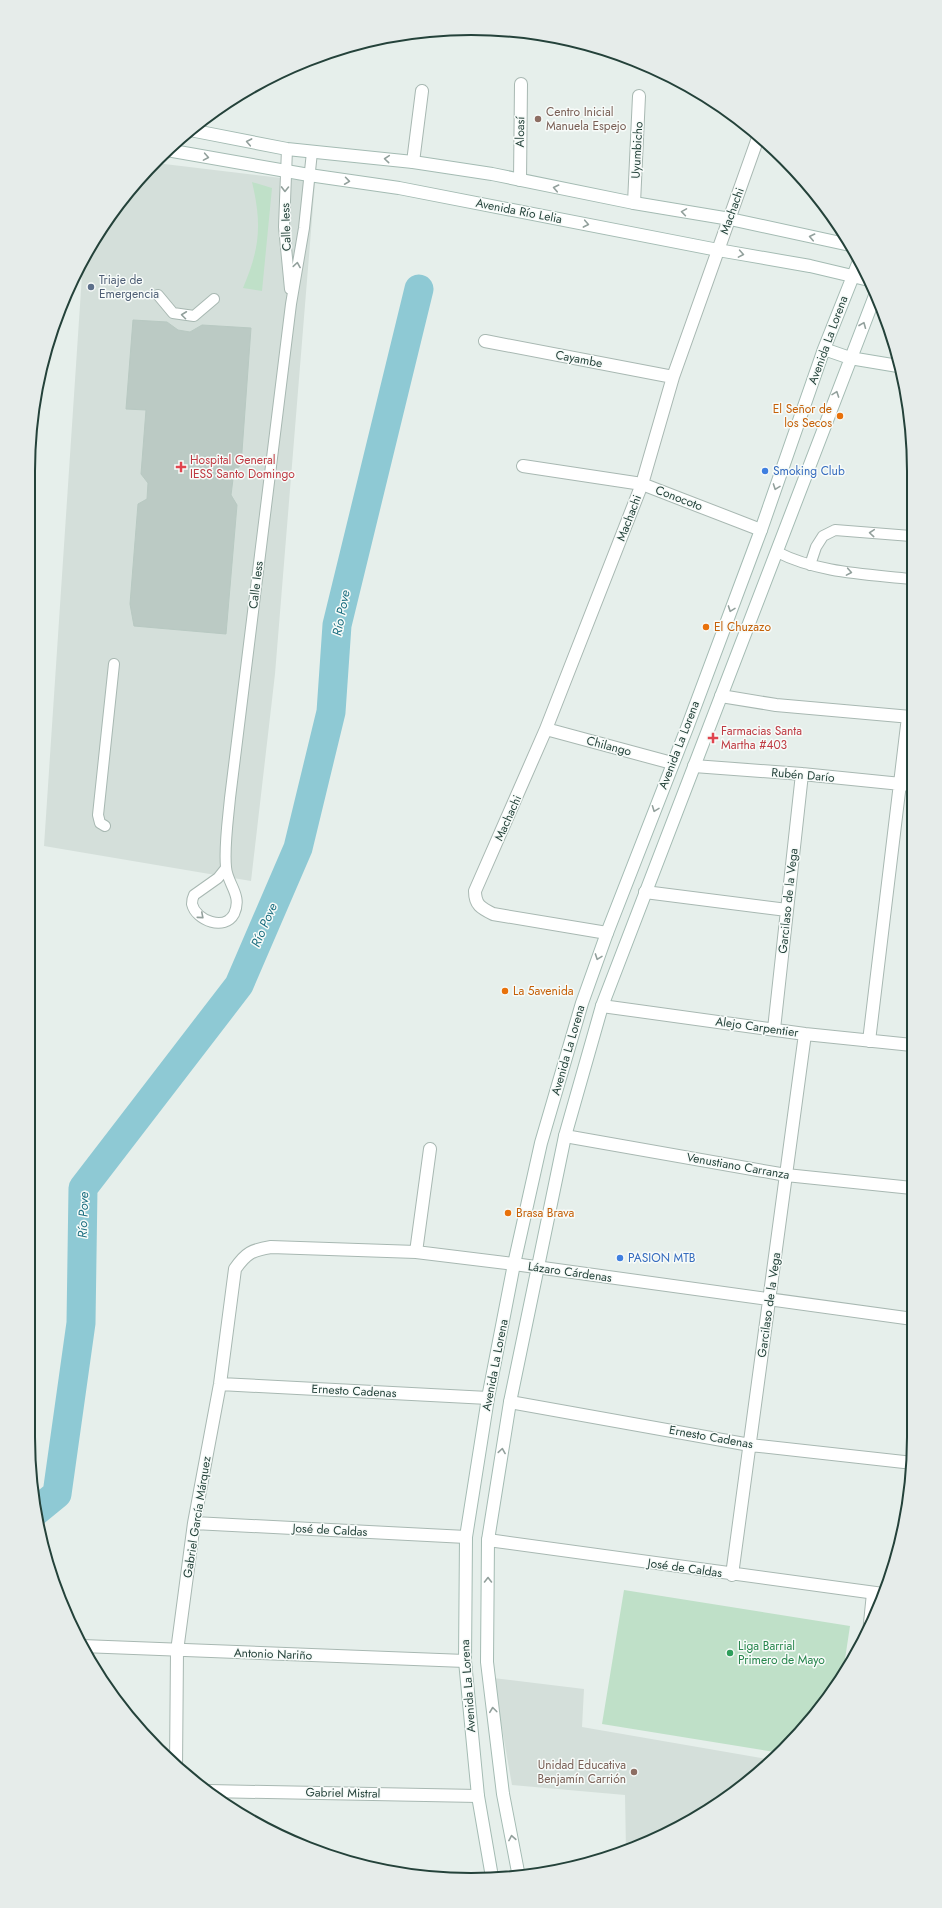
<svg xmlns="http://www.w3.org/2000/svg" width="942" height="1908" font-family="Jost,sans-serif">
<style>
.built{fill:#d4dfda}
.green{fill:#bfe0c8}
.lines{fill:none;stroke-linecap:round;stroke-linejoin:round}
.river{stroke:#8ec9d4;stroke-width:29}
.building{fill:#bbcac4;stroke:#b8c9c2}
.lane-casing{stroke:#a8b8b2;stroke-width:12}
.street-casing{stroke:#a8b8b2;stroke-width:14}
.secondary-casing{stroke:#a4bbb3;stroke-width:14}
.lane{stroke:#fff;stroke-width:10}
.street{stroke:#fff;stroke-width:12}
.secondary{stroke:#fff;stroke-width:12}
.oneway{stroke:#92a09c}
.education-dot{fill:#8d6e63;stroke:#f7fbf9;stroke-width:1.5}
.service-dot{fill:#5c6f8a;stroke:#f7fbf9;stroke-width:1.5}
.food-dot{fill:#e8710a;stroke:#f7fbf9;stroke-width:1.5}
.health-dot{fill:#e0444e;stroke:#f7fbf9;stroke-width:1.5}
.shop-dot{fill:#3f7fe0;stroke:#f7fbf9;stroke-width:1.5}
.leisure-dot{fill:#2e9e5b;stroke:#f7fbf9;stroke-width:1.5}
.labels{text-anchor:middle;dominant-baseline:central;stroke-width:3;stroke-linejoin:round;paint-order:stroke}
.education-label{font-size:12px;fill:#785e54;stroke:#f7fbf9;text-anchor:start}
.street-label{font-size:12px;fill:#24423a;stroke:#f7fbf9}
.service-label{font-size:12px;fill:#4e5e75;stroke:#f7fbf9;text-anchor:start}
.food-label{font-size:12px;fill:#c56008;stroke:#f7fbf9;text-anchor:start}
.health-label{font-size:12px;fill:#be3a42;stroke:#f7fbf9;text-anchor:start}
.shop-label{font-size:12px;fill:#366cbe;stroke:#f7fbf9;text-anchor:start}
.leisure-label{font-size:12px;fill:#27864d;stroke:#f7fbf9;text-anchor:start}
.water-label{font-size:13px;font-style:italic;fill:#1c6f80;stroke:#f7fbf9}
.rim{fill:none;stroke:#24423a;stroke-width:2}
</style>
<rect width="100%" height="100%" fill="#e6efeb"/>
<path class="built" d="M156,163L315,182L275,674L251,881L44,846L83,260L119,202Z
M493,1678L584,1689L582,1727L772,1760L717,1805L667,1834L626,1850L625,1795L512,1785Z"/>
<path class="green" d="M252,182L272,188L262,291L243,288C260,248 262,224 252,182Z
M624,1590L850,1626L842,1679L781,1753L602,1724Z"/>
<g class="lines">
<path class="river" d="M35,1512L57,1494L81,1323L83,1188L239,985L298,848L331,712L337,625L419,289"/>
</g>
<path class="building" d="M133,320L167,322L178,330L190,332L202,325L251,328L241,465L234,471L231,495L237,505L226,634L134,626L130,604L138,504L147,499L148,483L141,474L146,410L126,409Z"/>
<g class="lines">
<g class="lane-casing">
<path id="lane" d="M287,149L284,227L290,289
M158,295L173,313L194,316L214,299
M777,552C818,573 866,574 911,579
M810,565L816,547L823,536L835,530L911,536
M105,826L100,823L98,815L114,664
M226,868L218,878L194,895C193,897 192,902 192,904C196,921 225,931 234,914C243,895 227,884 226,867C224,846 228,820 230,798L291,304L304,228L312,152
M868,1633L872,1593"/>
</g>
<g class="street-casing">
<path id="street" d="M413,162L422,91
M520,180L521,84
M634,203L639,96
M485,341L673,377
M523,466L642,484L761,530
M721,696L776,705L911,717
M546,729L672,763
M694,766L802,774L911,785
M645,892L787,910
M607,933L493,914C481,908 475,905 475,891L546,729L642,484L673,377L759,135
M602,1006L805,1034L912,1045
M774,1029L802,774
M869,1041L908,717
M565,1136L786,1175L912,1188
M28,1214H29
M416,1252L430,1149
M220,1384L488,1398
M510,1402L750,1445L913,1463
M194,1523L466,1537
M488,1540L883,1594
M732,1575L805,1034
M82,1646L465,1661
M176,1767L177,1651L194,1523L220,1384L235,1269C246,1253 252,1250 271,1247L416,1252L514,1264L913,1319
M208,1791L478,1796"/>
</g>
<g class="secondary-casing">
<path id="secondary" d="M190,130L287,149L413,162L492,174L634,203L730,219L850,245
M167,150L309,175L399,188L718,250L810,266L869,280
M824,349L850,358L898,366
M492,1877L478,1796L465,1661L466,1537L488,1398L514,1264L541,1143L582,1003L607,933L687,728L761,530L824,349L859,261
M519,1877L503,1794L487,1662L488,1540L510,1402L565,1136L602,1006L876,293"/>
</g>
<use href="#lane" class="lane"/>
<use href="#street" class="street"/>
<use href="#secondary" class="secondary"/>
</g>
<defs><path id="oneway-chevron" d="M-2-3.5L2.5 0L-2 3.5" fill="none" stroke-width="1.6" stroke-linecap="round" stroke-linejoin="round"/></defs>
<g class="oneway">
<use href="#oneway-chevron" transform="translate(249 142) rotate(-169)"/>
<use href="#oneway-chevron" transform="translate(206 157) rotate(10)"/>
<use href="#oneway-chevron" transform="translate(387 159) rotate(-175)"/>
<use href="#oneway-chevron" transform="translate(347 181) rotate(8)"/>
<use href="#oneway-chevron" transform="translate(556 188) rotate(-168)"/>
<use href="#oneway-chevron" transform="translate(285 189) rotate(91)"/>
<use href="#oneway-chevron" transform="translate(684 212) rotate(-171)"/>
<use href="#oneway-chevron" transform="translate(586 224) rotate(11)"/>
<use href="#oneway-chevron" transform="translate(812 237) rotate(-168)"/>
<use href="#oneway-chevron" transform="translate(741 254) rotate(10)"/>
<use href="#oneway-chevron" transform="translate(297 265) rotate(-81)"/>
<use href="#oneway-chevron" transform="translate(184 315) rotate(-173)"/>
<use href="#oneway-chevron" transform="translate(863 325) rotate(-68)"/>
<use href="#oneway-chevron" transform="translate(836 394) rotate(-70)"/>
<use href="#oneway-chevron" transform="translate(776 487) rotate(110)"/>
<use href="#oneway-chevron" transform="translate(872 533) rotate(-175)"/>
<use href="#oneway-chevron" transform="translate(849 572) rotate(10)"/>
<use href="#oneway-chevron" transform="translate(731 609) rotate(110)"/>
<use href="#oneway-chevron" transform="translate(655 809) rotate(111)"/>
<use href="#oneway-chevron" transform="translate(201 916) rotate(41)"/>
<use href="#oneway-chevron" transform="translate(598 957) rotate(110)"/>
<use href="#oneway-chevron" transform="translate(502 1451) rotate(-81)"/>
<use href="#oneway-chevron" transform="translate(488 1580) rotate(-90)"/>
<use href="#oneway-chevron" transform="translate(493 1710) rotate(-97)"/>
<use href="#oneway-chevron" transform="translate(512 1838) rotate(-100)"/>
</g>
<g class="education-dot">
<circle cx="538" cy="119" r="4"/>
<circle cx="634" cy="1772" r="4"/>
</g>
<circle class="service-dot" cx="91" cy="287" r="4"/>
<g class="food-dot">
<circle cx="840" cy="416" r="4"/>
<circle cx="706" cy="627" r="4"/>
<circle cx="505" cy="991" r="4"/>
<circle cx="508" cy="1213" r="4"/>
</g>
<g class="health-dot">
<path d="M179 461h4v4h4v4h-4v4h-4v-4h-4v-4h4z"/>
<path d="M711 732h4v4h4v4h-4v4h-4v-4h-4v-4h4z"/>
</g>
<g class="shop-dot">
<circle cx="765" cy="471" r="4"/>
<circle cx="620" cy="1258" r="4"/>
</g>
<circle class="leisure-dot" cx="730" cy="1653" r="4"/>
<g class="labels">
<g class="education-label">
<text x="546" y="112">Centro Inicial<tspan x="546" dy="14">Manuela Espejo</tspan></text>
<text x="626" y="1765" text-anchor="end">Unidad Educativa<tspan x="626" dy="14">Benjamín Carrión</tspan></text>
</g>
<g class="street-label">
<text transform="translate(520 132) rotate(-89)">Aloasí</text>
<text transform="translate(637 150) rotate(-87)">Uyumbicho</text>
<text transform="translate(519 211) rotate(11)">Avenida Río Lelia</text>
<text transform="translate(732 211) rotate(-70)">Machachi</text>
<text transform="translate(286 227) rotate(-92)">Calle Iess</text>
<text transform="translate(828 340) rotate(-70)">Avenida La Lorena</text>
<text transform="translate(579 359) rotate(11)">Cayambe</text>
<text transform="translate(679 498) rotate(21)">Conocoto</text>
<text transform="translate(629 518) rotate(-69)">Machachi</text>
<text transform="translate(256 585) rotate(-83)">Calle Iess</text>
<text transform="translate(679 745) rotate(-69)">Avenida La Lorena</text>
<text transform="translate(609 746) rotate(15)">Chilango</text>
<text transform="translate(803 775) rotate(5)">Rubén Darío</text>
<text transform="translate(508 818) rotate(-66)">Machachi</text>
<text transform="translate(788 901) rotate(-84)">Garcilaso de la Vega</text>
<text transform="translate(757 1027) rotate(8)">Alejo Carpentier</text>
<text transform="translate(568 1050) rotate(-74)">Avenida La Lorena</text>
<text transform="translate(738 1166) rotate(10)">Venustiano Carranza</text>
<text transform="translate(570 1272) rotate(8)">Lázaro Cárdenas</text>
<text transform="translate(769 1305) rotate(-82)">Garcilaso de la Vega</text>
<text transform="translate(495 1365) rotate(-79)">Avenida La Lorena</text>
<text transform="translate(354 1391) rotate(3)">Ernesto Cadenas</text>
<text transform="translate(711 1437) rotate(10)">Ernesto Cadenas</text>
<text transform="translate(197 1517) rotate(-81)">Gabriel García Márquez</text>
<text transform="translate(330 1530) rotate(3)">José de Caldas</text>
<text transform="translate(685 1568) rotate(8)">José de Caldas</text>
<text transform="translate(273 1654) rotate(2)">Antonio Nariño</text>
<text transform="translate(468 1686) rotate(-94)">Avenida La Lorena</text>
<text transform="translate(343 1793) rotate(1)">Gabriel Mistral</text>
</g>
<g class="service-label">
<text x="99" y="280">Triaje de<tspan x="99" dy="14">Emergencia</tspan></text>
</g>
<g class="food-label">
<text x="832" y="409" text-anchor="end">El Señor de<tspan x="832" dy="14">los Secos</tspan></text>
<text x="714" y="627">El Chuzazo</text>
<text x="513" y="991">La 5avenida</text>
<text x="516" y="1213">Brasa Brava</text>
</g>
<g class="health-label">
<text x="190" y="460">Hospital General<tspan x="190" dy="14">IESS Santo Domingo</tspan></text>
<text x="721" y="731">Farmacias Santa<tspan x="721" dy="14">Martha #403</tspan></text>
</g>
<g class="shop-label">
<text x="773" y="471">Smoking Club</text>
<text x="628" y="1258">PASION MTB</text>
</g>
<g class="leisure-label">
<text x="738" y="1646">Liga Barrial<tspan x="738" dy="14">Primero de Mayo</tspan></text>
</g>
<g class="water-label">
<text transform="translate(341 613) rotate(-79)">Río Pove</text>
<text transform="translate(264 925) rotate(-67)">Río Pove</text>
<text transform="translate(83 1215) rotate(-88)">Río Pove</text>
</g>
</g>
<path d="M0 0H942V1908H0ZM471 35H471A436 436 0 0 1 907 471V1437A436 436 0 0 1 471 1873H471A436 436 0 0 1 35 1437V471A436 436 0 0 1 471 35Z" fill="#e6ecea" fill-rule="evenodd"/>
<path class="rim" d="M471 35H471A436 436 0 0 1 907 471V1437A436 436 0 0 1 471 1873H471A436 436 0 0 1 35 1437V471A436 436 0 0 1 471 35Z"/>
</svg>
